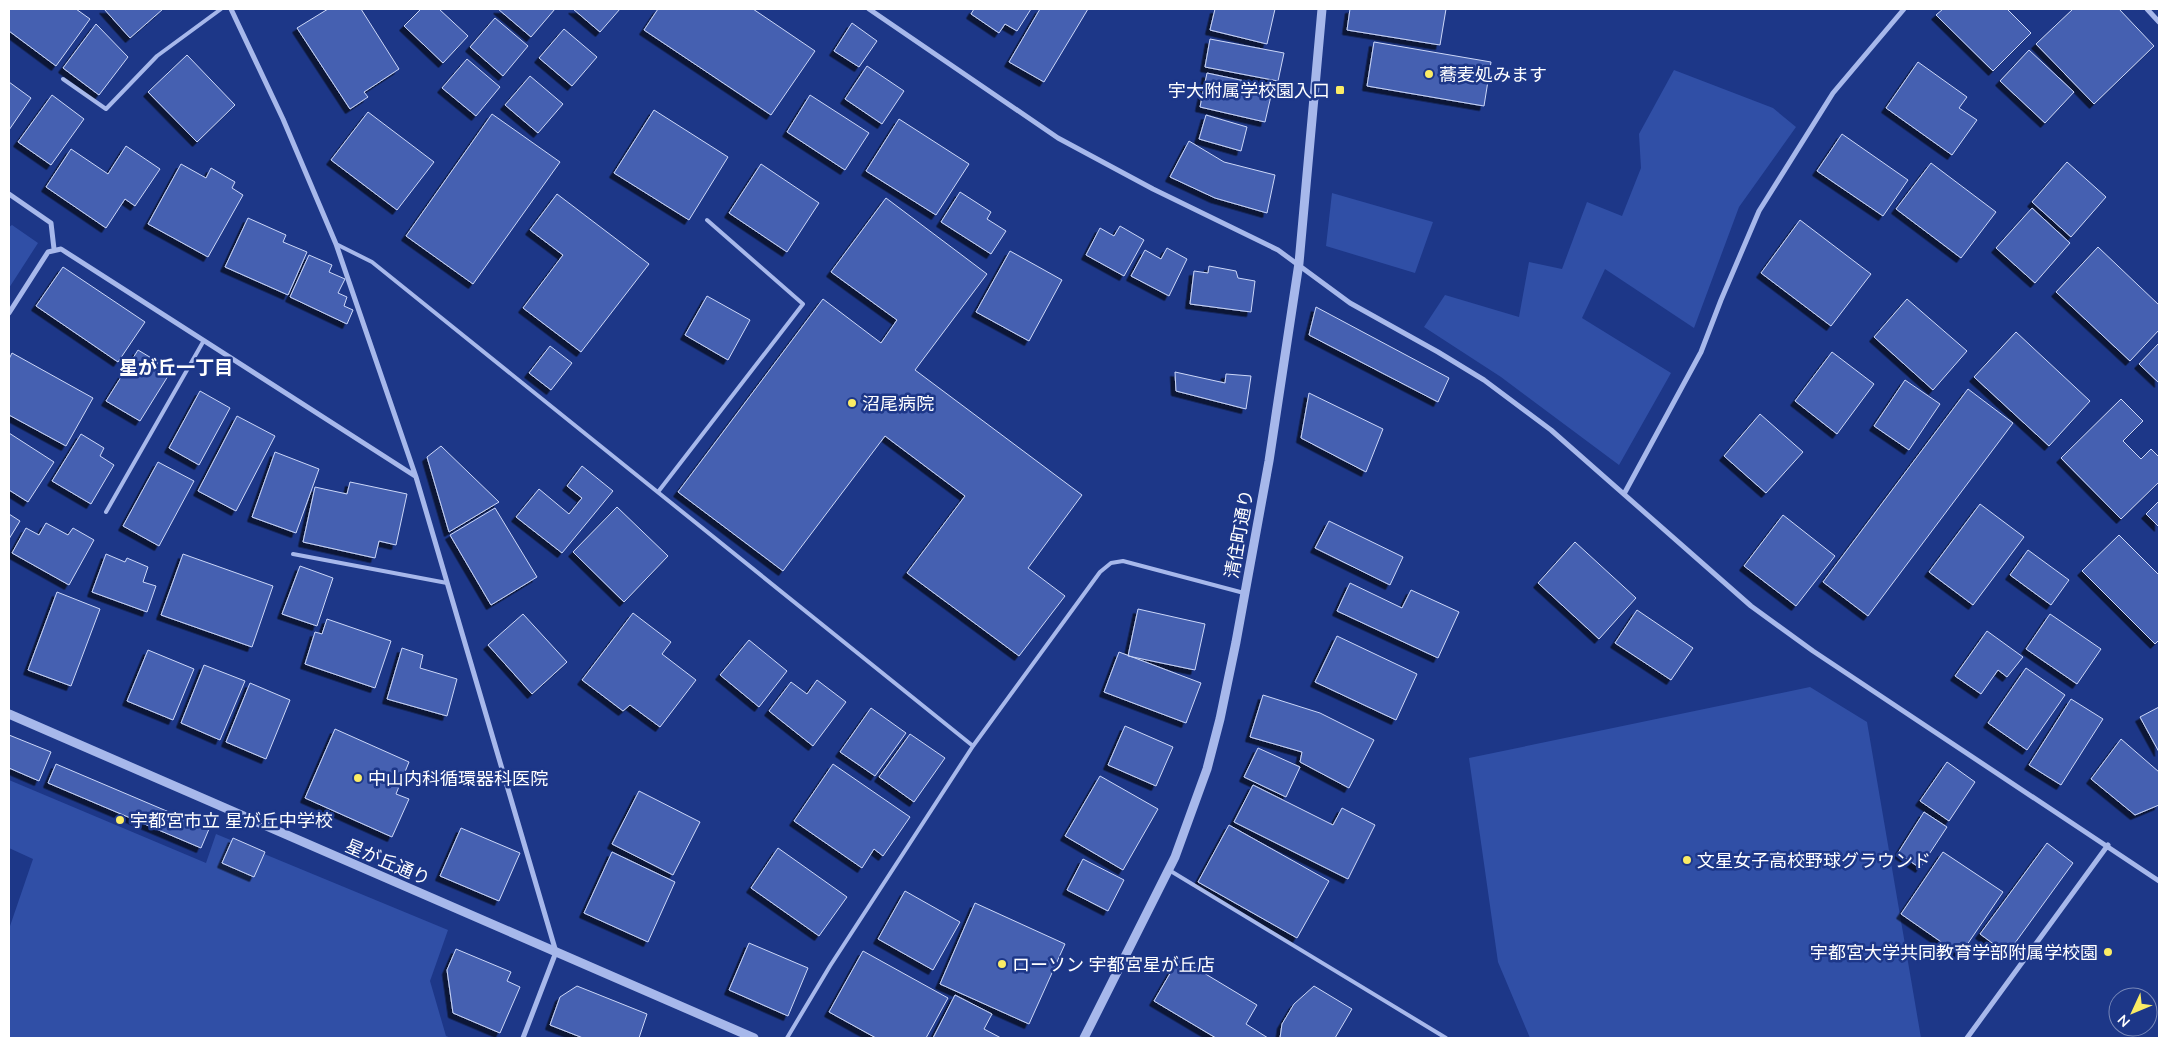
<svg xmlns="http://www.w3.org/2000/svg" width="2168" height="1047" font-family="Mulish,'Noto Sans JP',sans-serif">
<style>
.green{fill:#304fa6}
.building{fill:#4561b1;stroke:#ccd7f8;filter:url(#shadow)}
.lines{fill:none;stroke-linecap:round;stroke-linejoin:round}
.service{stroke:#a7b8eb;stroke-width:4}
.minor{stroke:#a7b8eb;stroke-width:5}
.tertiary{stroke:#a7b8eb;stroke-width:9}
.poi-dot{fill:#fbec65;stroke:#1d3788;stroke-width:2}
.labels{text-anchor:middle;dominant-baseline:central;stroke-width:5;stroke-linejoin:round;paint-order:stroke}
.poi-label{font-size:18px;fill:#fff;stroke:#1d3788;text-anchor:start}
.street-label{font-size:18px;fill:#fff;stroke:#1d3788}
.neighbourhood-label{font-size:19px;font-weight:bold;fill:#fff;stroke:#1d3788}
</style>
<defs>
<filter id="shadow"><feDropShadow dx="-4.5" dy="4.5" stdDeviation="0" flood-color="#0009"/></filter>
</defs>
<rect width="100%" height="100%" fill="#1d3788"/>
<path class="green" d="M1674,70L1773,108L1796,127L1739,207L1694,328L1605,269L1582,318L1671,373L1619,465L1501,377L1424,327L1445,295L1519,317L1529,262L1562,269L1587,202L1622,216L1641,168L1639,134Z
M1332,193L1433,222L1415,273L1326,246Z
M12,225L38,243L9,288V227Z
M1810,687L1867,722L1921,1038H1530L1498,962L1469,758Z
M9,780L206,863L216,834L448,930L430,981L446,1036L451,1038H9V929L33,859L9,848Z"/>
<path class="building" d="M9,9H76L90,19L56,66L9,31Z
M104,9H163L130,38Z
M328,9H361L399,69L364,92L368,97L350,109L297,28Z
M421,9H439L468,36L443,63L404,26Z
M498,9H555L531,37Z
M573,9H620L600,32Z
M658,9H753L815,51L771,115L644,30Z
M974,9H1031L1017,31L1005,24L999,33L971,14Z
M1040,9H1088L1044,82L1009,62Z
M1215,9H1275L1267,44L1210,30Z
M1350,9H1446L1440,45L1347,30Z
M1943,9H2007L2031,33L1993,71L1936,15Z
M2073,9H2119L2154,46L2094,104L2036,44Z
M495,18L528,46L503,76L470,47Z
M852,23L877,41L859,67L834,51Z
M96,24L128,57L99,95L63,68Z
M564,29L597,57L572,86L539,58Z
M1210,39L1284,53L1278,81L1205,67Z
M1374,42L1491,62L1484,106L1367,86Z
M2029,50L2074,92L2045,123L2000,81Z
M187,55L235,105L197,142L148,92Z
M467,59L500,87L476,116L442,88Z
M1918,62L1967,97L1959,108L1977,120L1952,155L1886,108Z
M867,66L904,91L882,124L845,99Z
M1207,73L1273,87L1265,122L1200,107Z
M530,76L563,104L538,133L505,105Z
M9,82L31,98L9,130Z
M52,95L84,119L51,165L18,142Z
M810,95L869,133L845,170L787,132Z
M654,110L728,157L689,220L614,173Z
M368,112L434,162L397,210L331,160Z
M492,114L560,162L473,284L406,236Z
M1206,115L1247,127L1241,151L1199,139Z
M899,119L969,164L936,215L866,171Z
M1842,134L1908,180L1883,216L1817,171Z
M1189,141L1224,162L1275,175L1267,213L1215,198L1170,177Z
M126,146L160,169L135,206L125,199L106,228L46,187L71,149L108,174Z
M2067,162L2106,197L2071,237L2032,202Z
M1931,163L1996,212L1961,258L1896,209Z
M181,164L206,178L211,168L235,182L232,188L243,195L208,257L148,224Z
M761,164L819,203L787,252L729,213Z
M960,192L991,212L987,219L1006,231L991,254L941,222Z
M557,194L649,264L581,352L523,308L563,255L530,230Z
M886,198L987,274L915,370L1082,495L1028,568L1065,596L1019,656L907,573L965,496L885,436L783,571L678,492L823,299L881,343L897,320L831,272Z
M2032,208L2070,243L2035,283L1996,248Z
M248,218L286,235L283,242L307,252L288,295L225,267Z
M1800,220L1871,274L1831,326L1761,273Z
M1120,226L1144,240L1124,276L1086,255L1100,228L1114,236Z
M2098,247L2159,305V330L2130,361L2056,292Z
M1167,248L1187,259L1169,296L1131,276L1145,250L1161,259Z
M1010,251L1062,280L1029,341L976,312Z
M309,255L332,265L329,272L345,279L338,293L347,297L344,306L353,310L347,324L290,297Z
M1209,266L1236,271L1238,278L1255,281L1251,312L1190,304L1194,271L1208,273Z
M63,267L145,322L118,362L36,306Z
M707,296L750,320L728,360L685,335Z
M1907,299L1967,351L1933,390L1874,337Z
M1316,307L1449,378L1438,402L1309,335Z
M2016,332L2090,401L2049,446L1974,377Z
M2159,343V383L2139,364Z
M550,346L572,363L551,390L529,373Z
M138,350L158,362L155,368L168,376L140,421L106,401Z
M1832,352L1874,384L1837,434L1795,401Z
M12,353L93,398L66,446L9,415V359Z
M1175,372L1225,383L1226,374L1251,376L1246,409L1176,391Z
M1905,380L1940,404L1909,450L1874,426Z
M1968,389L2013,423L1868,616L1823,582Z
M200,391L230,408L199,465L169,448Z
M1309,393L1383,429L1366,472L1301,438Z
M2121,399L2143,421L2123,441L2141,459L2151,449L2159,457V482L2121,519L2061,458Z
M1760,414L1803,452L1766,493L1724,456Z
M237,416L275,436L236,511L198,491Z
M9,433L54,462L28,502L9,490Z
M81,434L104,448L100,456L114,465L91,504L52,481Z
M441,446L499,502L449,532L427,457Z
M275,452L319,469L296,533L252,517Z
M158,462L194,481L159,546L123,526Z
M582,466L613,491L562,553L516,517L539,489L569,514L582,498L567,486Z
M350,482L407,494L396,545L379,541L375,558L303,542L315,487L347,494Z
M2159,501V527L2146,514Z
M1980,504L2024,537L1973,605L1929,572Z
M617,507L668,556L624,602L573,552Z
M495,508L537,577L491,605L450,535Z
M9,514L20,521L9,539Z
M1783,515L1835,556L1796,606L1744,566Z
M1329,521L1403,557L1390,585L1315,548Z
M46,523L68,535L73,528L94,540L69,585L12,553L26,528L39,535Z
M2119,535L2159,575V640L2155,644L2082,571Z
M1575,542L1636,598L1599,639L1538,583Z
M2028,550L2069,580L2051,605L2010,575Z
M106,554L125,562L127,558L148,567L143,582L156,586L147,612L92,592Z
M183,554L273,586L252,647L161,615Z
M300,566L333,578L317,626L282,614Z
M1350,583L1402,608L1411,590L1459,612L1438,658L1337,611Z
M57,592L100,609L71,686L28,670Z
M1138,609L1205,624L1195,670L1128,656Z
M1637,610L1693,648L1671,680L1615,643Z
M633,613L671,642L662,654L696,680L660,727L630,705L623,711L582,680Z
M523,614L567,662L532,694L488,645Z
M2050,614L2101,649L2077,684L2026,649Z
M327,619L391,641L375,688L305,664L315,632L322,634Z
M1987,631L2023,657L2007,677L1998,670L1981,694L1955,676Z
M1337,636L1417,674L1396,720L1315,682Z
M749,640L787,671L759,707L720,675Z
M402,648L423,655L420,668L457,679L447,716L387,699Z
M148,650L194,669L173,720L127,701Z
M1119,652L1201,683L1186,723L1104,692Z
M204,665L245,681L220,740L181,723Z
M2026,668L2065,695L2027,750L1988,723Z
M817,680L846,702L813,746L769,711L791,682L807,694Z
M250,683L290,700L266,759L226,742Z
M1263,695L1320,713L1374,740L1349,788L1300,762L1302,752L1250,737Z
M2071,699L2103,719L2061,785L2029,765Z
M2159,707V752L2140,717Z
M871,708L906,733L875,776L840,752Z
M1125,726L1173,747L1156,786L1108,765Z
M335,729L409,762L396,794L409,799L392,837L305,798Z
M910,734L945,758L914,802L879,777Z
M9,735L51,752L39,781L9,768Z
M2121,739L2159,772V805L2135,815L2091,779Z
M1258,748L1300,767L1286,797L1244,777Z
M1947,762L1975,782L1949,821L1920,801Z
M56,764L209,829L201,848L48,783Z
M833,764L910,817L883,856L874,849L862,868L794,821Z
M1100,776L1158,809L1123,870L1065,836Z
M1253,785L1333,825L1342,808L1375,825L1348,879L1234,822Z
M639,791L700,822L673,875L612,844Z
M1924,812L1947,827L1920,868L1898,853Z
M1229,825L1329,881L1297,938L1198,882Z
M461,828L520,853L499,901L440,876Z
M233,838L265,852L254,877L222,863Z
M2047,843L2073,863L2007,954L1980,934Z
M778,848L847,897L819,936L751,888Z
M612,852L675,882L648,942L584,913Z
M1943,852L2003,892L1960,955L1901,914Z
M1083,859L1124,880L1108,911L1067,890Z
M905,891L960,922L933,970L878,939Z
M975,903L1065,944L1029,1024L940,984Z
M749,943L808,968L788,1016L729,990Z
M456,949L511,972L507,981L520,987L500,1033L453,1013L447,970Z
M863,951L948,998L926,1038H876L829,1012Z
M1179,958L1257,1005L1246,1024L1268,1038H1216L1154,1001Z
M577,986L647,1014L639,1038H583L550,1025L560,997Z
M1314,986L1352,1009L1335,1038H1280L1282,1024L1294,1004Z
M955,995L992,1014L984,1029L1001,1038H933Z"/>
<g class="lines">
<path class="service" d="M63,79L106,109L157,56L221,9
M336,244L372,262L973,746L830,966L787,1038
M658,492L803,304L707,220
M106,512L203,342
M293,554L447,583
M973,746L1100,572L1111,563L1123,561L1244,593
M1169,870L1446,1038"/>
<path class="minor" d="M231,9L283,119L336,244L416,477L556,952L523,1038
M869,9L1058,138L1153,189L1278,250L1350,303L1438,352L1484,380L1551,430L1751,606L1813,651L2159,881
M2147,9L2159,22
M9,194L51,223L54,249
M9,313L48,252L61,249L415,476
M1624,494L1701,352L1721,300L1759,211L1833,93L1904,9
M1967,1038L2108,845"/>
<path class="tertiary" d="M9,714L754,1038
M1084,1038L1175,857L1207,769L1220,719L1236,642L1269,461L1299,263L1322,9"/>
</g>
<g class="poi-dot">
<circle cx="1429" cy="74" r="5"/>
<rect x="1335" y="85" width="10" height="10" rx="2.5"/>
<circle cx="852" cy="403" r="5"/>
<circle cx="358" cy="778" r="5"/>
<circle cx="120" cy="820" r="5"/>
<circle cx="1687" cy="860" r="5"/>
<circle cx="2108" cy="952" r="5"/>
<circle cx="1002" cy="964" r="5"/>
</g>
<g class="labels">
<g class="poi-label">
<text x="1439" y="74">蕎麦処みます</text>
<text x="1330" y="90" text-anchor="end">宇大附属学校園入口</text>
<text x="862" y="403">沼尾病院</text>
<text x="368" y="778">中山内科循環器科医院</text>
<text x="130" y="820">宇都宮市立 星が丘中学校</text>
<text x="1697" y="860">文星女子高校野球グラウンド</text>
<text x="2098" y="952" text-anchor="end">宇都宮大学共同教育学部附属学校園</text>
<text x="1012" y="964">ローソン 宇都宮星が丘店</text>
</g>
<g class="street-label">
<text transform="translate(1239 534) rotate(-80)">清住町通り</text>
<text transform="translate(388 862) rotate(23)">星が丘通り</text>
</g>
<g class="neighbourhood-label">
<text x="176" y="367">星が丘一丁目</text>
</g>
</g>
<rect width="2168" height="1047" fill="none" stroke="#ffffff" stroke-width="20"/>
<g transform="translate(2133 1012) rotate(226)"><circle r="24" fill="#1d3788" stroke="#7787b8"/>
<path d="M0-4L9 19L0 12L-9 19Z" fill="#fbec65"/>
<text y="-8" font-size="14" font-weight="bold" text-anchor="middle" fill="#ffffff">N</text>
</g>
</svg>
